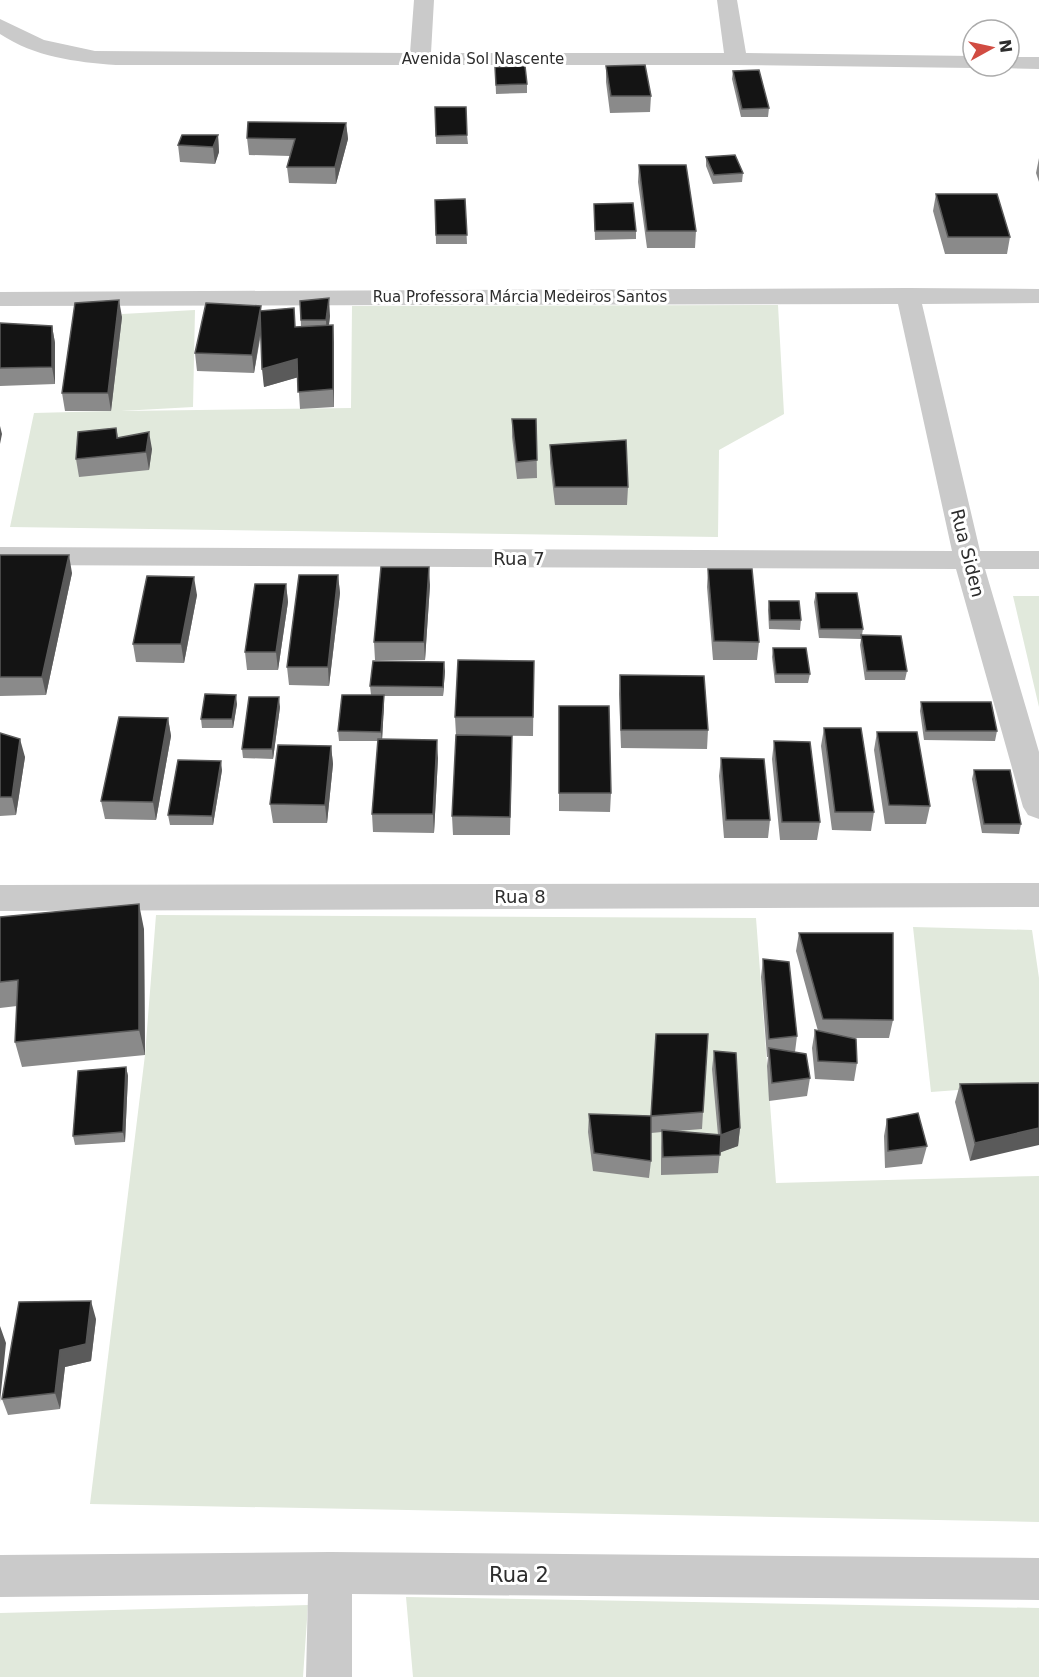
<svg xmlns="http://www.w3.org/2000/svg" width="1039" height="1677" font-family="'DejaVu Sans',sans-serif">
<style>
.green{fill:#e1e9dc}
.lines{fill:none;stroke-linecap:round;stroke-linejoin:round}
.minor{fill:#cacaca;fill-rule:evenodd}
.wall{fill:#8a8a8a}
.shaded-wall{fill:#5a5a5a}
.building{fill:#141414;stroke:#5a5a5a;stroke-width:1.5}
.labels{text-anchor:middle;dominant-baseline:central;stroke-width:6;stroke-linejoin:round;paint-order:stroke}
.far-street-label{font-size:15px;fill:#2d2d2d;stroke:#fff}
.street-label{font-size:18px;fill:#2d2d2d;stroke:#fff}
.near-street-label{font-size:21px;fill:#2d2d2d;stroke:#fff}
</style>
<rect width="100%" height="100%" fill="#fff"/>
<path class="green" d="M778,305L784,414L719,450L718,537L10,527L34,413L111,411L122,314L195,310L193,407L121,411L351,408L352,306Z
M1013,596H1039V707Z
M156,915L756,918L776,1183L1039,1176V1522L90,1504L145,1055Z
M913,927L1032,930L1039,978V1084L931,1092Z
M406,1597L1039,1608V1677H413Z
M308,1605L303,1677H0V1613Z"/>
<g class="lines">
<path class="minor" d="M414,0H434L431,53H724L717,0H737L746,53L973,56V66H981L973,68L736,65H116C75,62 35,57 0,34V19L44,40L95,51L410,53Z
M1009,57H1039V69L1001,68L1000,66H1009Z
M908,288L1039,289V303L922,304L980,551H1039V569H985L1039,752V819L1028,815L1023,807L956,569L0,565V547L952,551L898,304L0,306V292Z
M1039,883V907L0,911V885Z
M330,1552L1039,1558V1600L352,1594V1677H306L308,1594L0,1597V1555Z"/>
</g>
<path class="wall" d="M606,66L651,96L650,112L610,113L606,82Z
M495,67L527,84V93L496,94Z
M733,71L769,108L768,117H741L732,79Z
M435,107L467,135L468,144H436Z
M346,123L348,139L336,184L289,183L287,167L290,156L249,155L247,138Z
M218,135L219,152L215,164L180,162L178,145Z
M706,157L743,173L742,182L713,184L706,166Z
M1039,158V182L1036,173Z
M639,165L696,231L695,248H647L638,182Z
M936,194L1010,237L1007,254H945L933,211Z
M465,199L467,244H436L435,200Z
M594,204L636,231V239L595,240Z
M300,301L330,316L329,326L334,343V407L300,409L298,377L264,387L261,334L254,373L197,371L195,353L261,306V311L296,327H301Z
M122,317L111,411H65L62,393Z
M0,323L52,326L55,343V384L0,386Z
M512,419H536L537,478L517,479L512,437Z
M116,428L118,437L152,449L149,470L79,477L76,459Z
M550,445L628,487L627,505H555L550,463Z
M0,555L72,573L46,695L0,696Z
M708,569L759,642L757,660H713L707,587Z
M338,575L340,593L329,686L289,685L287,667Z
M286,584L288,602L278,670H247L245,652Z
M430,585L425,660H375L374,642Z
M816,593L863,629L862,635L907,671L905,680H865L860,645L861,639L819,638L814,602Z
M197,595L184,663L136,662L133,644Z
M769,601L801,620L800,630L769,629L768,610Z
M773,648L810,674L808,683H775L772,657Z
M534,661L533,736L456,735L455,717Z
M445,671L443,696H384V705L382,739L438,758L434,833L373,832L372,814L378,741H339L338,731L371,695L370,686Z
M620,675L708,730L707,749L621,748L619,694Z
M921,702L997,731L995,741L924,740L920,711Z
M237,704L233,728H202L201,719Z
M559,706L611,793L610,812L559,811Z
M280,707L273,759L243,758L242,749Z
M168,718L171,736L156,820L105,819L101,801Z
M824,728L874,812L871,831L832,830L821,746Z
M877,732L930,806L926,824H885L874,750Z
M0,733L25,757L16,815L0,816Z
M774,741L820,822L817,840H780L772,759Z
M331,746L333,764L327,823H273L270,804Z
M512,754L510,835H453L452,816Z
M721,758L770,820L768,838H724L719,776Z
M222,770L213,825H170L168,815Z
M974,770L1021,824L1019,834L982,833L972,779Z
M0,917L144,929L145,1055L22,1067L15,1042L17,1006L0,1008Z
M799,933L893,1020L889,1038H847L857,1063L854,1081L815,1079L812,1048L815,1030L818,1031L796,951Z
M763,959L797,1036L795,1052L810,1078L807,1096L769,1101L767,1066L768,1057H767L761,977Z
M714,1051L740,1128L738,1146L720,1152L718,1173L661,1175V1148L662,1132L651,1133V1161L649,1178L593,1171L588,1132L589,1114L651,1116L703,1112L702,1129L677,1131L718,1135L712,1069Z
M126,1067L128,1076L125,1142L75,1145L73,1136Z
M1039,1083L970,1161L955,1102L960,1084Z
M887,1119L927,1146L922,1164L885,1168L884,1136Z
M96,1319L91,1361L65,1367L60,1409L8,1415L2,1399Z"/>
<path class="shaded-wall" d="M346,123L348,139L336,184L335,167Z
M218,135L219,152L215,164L213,147Z
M329,298L330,316L327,338L326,320Z
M119,300L122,317L111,411L108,393Z
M261,306L262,323L254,373L252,355Z
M333,325L334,343V407L333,389Z
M52,326L55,343V384L52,367Z
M297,359L299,377L264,387L262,369Z
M0,426L2,434L0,444Z
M149,432L152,449L149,470L146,452Z
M69,555L72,573L46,695L42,677Z
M429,567L430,585L425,660L424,642Z
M338,575L340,593L329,686L328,667Z
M194,577L197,595L184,663L181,644Z
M286,584L288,602L278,670L276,652Z
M444,662L445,671L443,696V687Z
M236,695L237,704L233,728L232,719Z
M384,695V705L382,741L381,732Z
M279,697L280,707L273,759L272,749Z
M168,718L171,736L156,820L153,802Z
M20,739L25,757L16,815L12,797Z
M437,740L438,758L434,833L433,814Z
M331,746L333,764L327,823L325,805Z
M221,761L222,770L213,825L212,816Z
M139,904L144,929L145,1055L139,1030Z
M126,1067L128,1076L125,1142L123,1132Z
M740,1128L738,1146L719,1153L721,1135Z
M1039,1128V1145L970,1161L975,1143Z
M91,1301L96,1319L91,1361L65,1367L60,1409L55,1393L60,1350Z
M0,1326L6,1343L0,1402Z"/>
<path class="building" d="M645,65L651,96H611L606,66Z
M525,66L527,84L496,85L495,67Z
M759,70L769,108L742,109L733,71Z
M435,107H466L467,135L436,136Z
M248,122L346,123L335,167H287L295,139L247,138Z
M182,135H218L213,147L178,145Z
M735,155L743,173L714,175L706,157Z
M639,165H686L696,231H647Z
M936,194H997L1010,237H948Z
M465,199L467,235H436L435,200Z
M633,203L636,231H595L594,204Z
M329,298L326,320H301L300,301Z
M119,300L108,393H62L75,303Z
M206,303L261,306L260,311L294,308L295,327L333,325V389L298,392L297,359L262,369L260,311L252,355L195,353Z
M0,323L52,326V367L0,368Z
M512,419H536L537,460L517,462Z
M116,428L117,438L149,432L146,452L76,459L78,432Z
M626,440L628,487H555L550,445Z
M0,555H69L42,677H0Z
M381,567H429L424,642H374Z
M708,569H752L759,642L714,641Z
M299,575H338L328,667H287Z
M147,576L194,577L181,644H133Z
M255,584H286L276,652H245Z
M816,593H857L863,629H820Z
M769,601H799L801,620H770Z
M861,635L901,636L907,671H867Z
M773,648H806L810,674H776Z
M458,660L534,661L533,717H455Z
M373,661L444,662L443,687L370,686Z
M620,675L704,676L708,730H621Z
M205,694L236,695L232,719H201Z
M342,695H384L381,732L338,731Z
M249,697H279L272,749H242Z
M921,702H991L997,731H926Z
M559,706H609L611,793H559Z
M119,717L168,718L153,802L101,801Z
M824,728H861L874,812H835Z
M877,732H917L930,806L889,805Z
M0,733L20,739L12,797H0Z
M456,735L512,736L510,817L452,816Z
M378,739L437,740L433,814H372Z
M774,741L810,742L820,822H782Z
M278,745L331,746L325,805L270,804Z
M721,758L764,759L770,820H726Z
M178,760L221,761L212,816L168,815Z
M974,770H1010L1021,824H984Z
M139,904V1030L15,1042L18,980L0,982V917Z
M799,933H893V1020L823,1019Z
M763,959L789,962L797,1036L769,1039Z
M815,1030L856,1039L857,1063L818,1061Z
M656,1034H708L703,1112L651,1116V1161L594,1153L589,1114L651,1116Z
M769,1048L806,1054L810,1078L772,1083Z
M714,1051L736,1053L740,1128L721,1135Z
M126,1067L123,1132L73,1136L78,1071Z
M1039,1083V1128L975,1143L960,1084Z
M918,1113L927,1146L888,1151L887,1119Z
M662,1130L721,1135L720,1155L663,1157Z
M91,1301L86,1344L60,1350L55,1393L2,1399L19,1302Z"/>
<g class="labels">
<g class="far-street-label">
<text x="483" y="59">Avenida Sol Nascente</text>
<text x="520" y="297">Rua Professora Márcia Medeiros Santos</text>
</g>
<g class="street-label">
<text transform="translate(968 553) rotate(76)">Rua Siden</text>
<text x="519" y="558">Rua 7</text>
<text x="520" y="896">Rua 8</text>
</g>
<g class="near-street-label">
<text x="519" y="1575">Rua 2</text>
</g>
</g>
<g transform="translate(991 48) rotate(82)"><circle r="28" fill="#ffffff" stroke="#ababab" stroke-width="1.5"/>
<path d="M0-4.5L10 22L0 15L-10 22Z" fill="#d14c42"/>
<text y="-9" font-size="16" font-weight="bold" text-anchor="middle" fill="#2d2d2d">N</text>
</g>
</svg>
